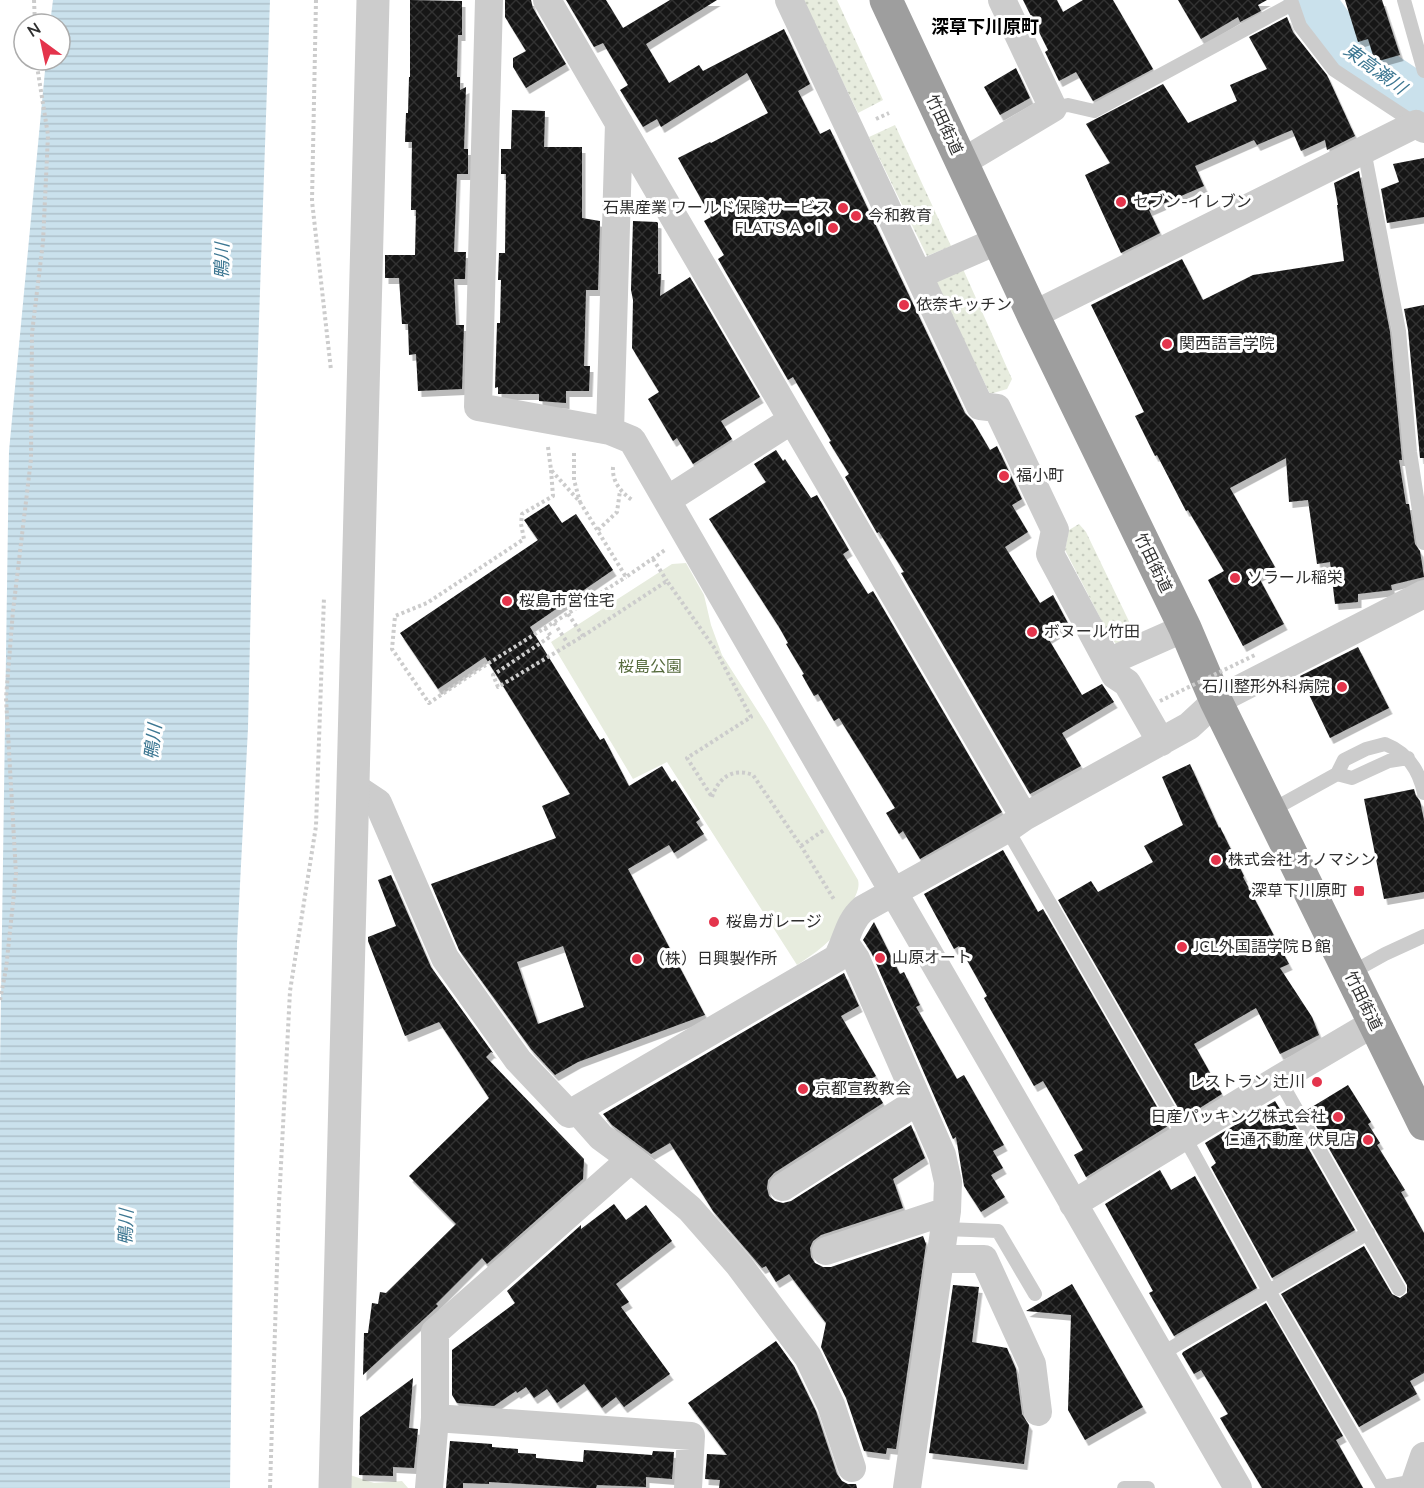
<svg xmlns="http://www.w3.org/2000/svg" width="1424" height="1488" font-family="'Nunito Sans','Noto Sans JP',sans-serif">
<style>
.grass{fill:url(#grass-dots)}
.park{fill:#e7ecde}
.water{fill:url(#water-rules)}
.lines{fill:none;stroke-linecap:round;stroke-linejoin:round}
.river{stroke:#cae1ec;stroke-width:51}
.building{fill:url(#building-cross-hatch);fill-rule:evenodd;filter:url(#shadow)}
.path{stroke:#ccc;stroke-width:4;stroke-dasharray:3 3;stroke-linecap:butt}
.service{stroke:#ccc;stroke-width:14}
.minor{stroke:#ccc;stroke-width:28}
.tertiary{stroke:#ccc;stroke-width:33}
.trunk{stroke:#9e9e9e;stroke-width:33}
.path-bridge{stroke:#ccc;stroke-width:4;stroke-dasharray:3 3;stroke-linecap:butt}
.poi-dot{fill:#e4344c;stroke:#fff;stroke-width:2}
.labels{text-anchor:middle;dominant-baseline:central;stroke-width:6;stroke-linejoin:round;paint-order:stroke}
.street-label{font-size:16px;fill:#2f2f2f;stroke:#fff}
.poi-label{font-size:16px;fill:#2f2f2f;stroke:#fff;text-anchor:start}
.park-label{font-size:16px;fill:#566b3d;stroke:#fff}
.neighbourhood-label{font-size:18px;font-weight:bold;fill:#000;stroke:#fff}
.water-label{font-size:18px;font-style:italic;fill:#3d7792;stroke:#fff}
</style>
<defs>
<pattern id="grass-dots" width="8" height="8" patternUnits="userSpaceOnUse" patternTransform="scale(1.5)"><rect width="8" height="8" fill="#e7ecde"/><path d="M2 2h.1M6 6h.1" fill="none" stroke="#c6cbbf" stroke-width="1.8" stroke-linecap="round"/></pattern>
<pattern id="water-rules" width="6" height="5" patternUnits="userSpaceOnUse" patternTransform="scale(1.5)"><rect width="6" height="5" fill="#cae1ec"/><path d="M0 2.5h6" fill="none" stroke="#aec1cb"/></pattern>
<pattern id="building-cross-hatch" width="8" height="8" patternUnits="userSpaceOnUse" patternTransform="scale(1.5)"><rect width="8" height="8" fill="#161616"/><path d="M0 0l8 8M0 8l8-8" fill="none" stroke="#303030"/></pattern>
<filter id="shadow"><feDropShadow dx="3.5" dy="6" stdDeviation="0" flood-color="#0004"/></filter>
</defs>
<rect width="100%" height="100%" fill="#fff"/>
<path class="grass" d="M803,0H837L883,100L858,113Z
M895,125L951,246L927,256L869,137Z
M963,269L1012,379L1007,389L990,394L935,281Z
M1079,524L1086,532L1138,640L1118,646L1110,637L1065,550L1069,530Z"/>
<path class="park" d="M686,563L704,595L711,625L722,655L766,724L858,880C860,888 856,894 853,902C838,937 827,945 797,965L667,762L633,779L551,642L672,564Z
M350,1475L374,1483L402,1481L408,1488H348Z"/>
<path class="water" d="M53,0H270L254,466L248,728L237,943L230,1488H0V1066L9,451L46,60H60V24H50Z"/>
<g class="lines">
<path class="river" d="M1309,0L1345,51L1424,104"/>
</g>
<path class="building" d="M410,0L462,1V35H458L457,77H460V90L466,87L464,149H468V174H457L454,252H466L465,279H454L456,325H464L462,389L418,391L416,354L409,355L408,324H402L399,278H385V255H415L416,210H411L412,142H405L406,113H408L409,77H410Z
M505,0H531L533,8L566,64L526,88L513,67V58L526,51L505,17Z
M566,0H606L623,28L670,0H717L646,44L669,83L699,65L703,71L784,29L810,84L798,91L820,134L830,129L965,413L973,421L990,450L997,446L1022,499L1012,505L1028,532L1005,547L1040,603L1053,595L1069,625L1048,638L1082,695L1102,684L1114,702L1062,733L1081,766L1030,794L901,573L904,572L879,532L877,533L845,477L849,474L829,442L831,441L793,377L788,380L718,259L724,255L704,221L711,217L678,158L710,142L711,143L768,113L747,73L661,127L657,119L643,127L620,90L628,85L603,43L594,47Z
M1023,0H1057L1063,12L1083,0H1113L1153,69L1093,101L1076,72L1059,81L1045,52L1048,50Z
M1178,0H1267L1258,5L1261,11L1240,22L1238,17L1201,39Z
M1345,0H1382L1400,55L1375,62L1368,39L1358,42Z
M1287,17L1293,32L1327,75L1355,136L1327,150L1325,140L1301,151L1292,130L1257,145L1254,140L1195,166L1204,186L1149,210L1160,233L1121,253L1085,175L1110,163L1086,124L1163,84L1188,123L1237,101L1230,85L1267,69L1249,37Z
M1016,68L1030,98L1000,115L984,87Z
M512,110L545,111L544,147H582V218L600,221L598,290H586L584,366H590L589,391H566V403L539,401V394H498V387L495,388L497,323H500L501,280H498L499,253H505L506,174H501V149H511Z
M1424,158V217L1387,223L1381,189L1399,182L1393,164Z
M1359,171L1390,332L1402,460H1399L1406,504H1409L1415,544L1420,551L1424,577L1391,585L1392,590L1358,594V602L1335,604L1330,562L1317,564L1308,500L1289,502L1286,458L1230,488L1275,567L1258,576L1284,624L1243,646L1208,580L1224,571L1188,510L1186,511L1157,455L1155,456L1135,416L1144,412L1091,305L1182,259L1203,300L1253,275L1344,261L1337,205H1338L1334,183Z
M633,221L657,222L658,223V274H661L660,296L690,277L760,397L721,421L732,439L693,464L677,438L673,441L648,399L659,392L632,348L633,300L631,290Z
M1424,305V458H1420L1408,330L1404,309Z
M776,450L783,461L785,459L811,498L817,495L849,550L843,554L868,594L873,591L1002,812L920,859L903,831L899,834L886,813L895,808L869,766L839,718L834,721L818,694L814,696L802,675L804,674L786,644L788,643L779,627L709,519L766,482L754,464Z
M549,504L562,523L576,514L613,570L530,627L600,740L604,738L629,786L662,766L672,782L675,780L700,819L696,822L704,834L674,853L669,845L628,869L705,1015L578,1062L555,1075L531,1049L459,950L431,884L556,838L542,806L570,794L485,657L438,689L400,633L538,540L524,520ZM563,946L584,1007L538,1024L517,962Z
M1358,647L1389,708L1330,738L1300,676Z
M1190,764L1219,828L1220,827L1244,876L1243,877L1289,964L1280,968L1312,1017L1319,1035L1280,1054L1256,1008L1194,1044L1222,1094L1184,1118L1058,900L1091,881L1098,892L1153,862L1144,846L1183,825L1162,777Z
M1414,789L1416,796L1420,801L1424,820V892L1384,899L1364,799Z
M1003,850L1038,912L1043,909L1168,1126L1086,1177L1074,1155L1083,1150L1052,1096L1043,1081L1034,1086L984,998L987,996L959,946L954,949L924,894Z
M391,875L431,967L493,1053L491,1052L486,1057L584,1159L583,1179L487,1264L482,1258L436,1304L438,1306L363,1375L364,1333H368L372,1303L378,1304L380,1292L386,1293L456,1224L409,1176L489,1098L439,1022L405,1036L368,941V937L396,926L378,880Z
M874,922L900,974L904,972L920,1005L916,1007L957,1079L964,1075L1004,1145L993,1151L1003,1168L991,1175L1005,1197L981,1212L964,1186L956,1137L953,1139L871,952L863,940Z
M844,973L859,1006L841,1016L876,1076L869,1080L883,1103L774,1173L768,1180L767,1188L769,1196L775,1201L783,1203L791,1201L911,1125L925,1158L893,1179L903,1208L821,1235L813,1241L810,1248L811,1257L815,1263L823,1267H831L923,1236L926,1244L896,1449L887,1448L886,1454L864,1451L846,1398L821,1347L826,1323L789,1274L776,1282L766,1266L762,1268L713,1211L670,1143L651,1154L612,1125L603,1114Z
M1348,1085L1371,1122L1368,1124L1380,1143L1377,1145L1405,1190L1401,1192L1424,1233V1373L1410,1381L1417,1394L1359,1427L1281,1294L1364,1246L1392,1294L1400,1298L1407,1293V1285L1307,1110Z
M1275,1101L1288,1122L1292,1120L1355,1230L1272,1278L1211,1167L1216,1163L1205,1143Z
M1160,1170L1171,1190L1195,1176L1257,1288L1174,1336L1149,1293L1153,1291L1105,1204Z
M614,1204L626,1220L646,1205L672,1241L616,1284L629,1302L621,1307L670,1374L624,1407L616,1397L602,1408L584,1384L557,1403L547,1389L534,1398L526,1387L517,1393L516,1391L494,1406L457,1403L452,1395V1350L515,1303L507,1291L581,1225V1229Z
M1072,1284L1143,1407L1085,1440L1068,1410L1071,1315L1026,1311Z
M953,1285L979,1287L972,1342L1007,1348L1016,1369L1022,1414L1029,1425L1024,1464L929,1453Z
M1266,1303L1343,1436L1336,1440L1363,1488H1262L1220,1418L1228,1414L1201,1370L1194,1374L1182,1354L1183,1352Z
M776,1341L794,1366L816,1411L837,1474L842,1481L848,1484H856L857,1488H719L720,1480L705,1479L707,1454L727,1455L688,1403Z
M413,1378L409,1428L418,1429L414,1468L393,1467V1476L359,1475L360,1417Z
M450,1441L492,1444V1447L518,1449V1453L536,1454V1458L583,1462L584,1450L652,1455L653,1451L674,1452L672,1479L646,1477V1487L597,1485L596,1488H587L489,1482V1484L463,1483V1488H446Z"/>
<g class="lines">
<path class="path" d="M34,0L35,24
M316,0L312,201L331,370
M876,119L889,113
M548,447L551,470L580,502L626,577L665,550
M574,453V480L580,502
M613,467C612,482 621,492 632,500
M551,470L553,496L522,514L521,524L524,539L427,603L395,616L392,649L429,703L481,668L626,577
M598,530L617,512L620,491
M653,559L667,581
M568,614L583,636
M554,623L569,645
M545,628L551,636L493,675L498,687L583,636L667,581L715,649L751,717L687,758L712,797
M712,797C718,778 733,767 753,775L801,846L835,901
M801,846L824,830
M0,1000L6,969L16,874L6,698L13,611L31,459L32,333L43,242L48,135L36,60
M270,1488L279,1203L290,991L316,826L324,597"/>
<path class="service" d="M1291,0L1300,26L1334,70L1416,124
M1404,0L1424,71
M1053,108L1068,105L1094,111L1292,4
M1364,150L1399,331L1410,452L1424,543
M1337,774L1352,778L1389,761L1408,758
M1270,811L1337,774L1344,760L1366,749L1385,744C1408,753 1419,770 1424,793
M1007,829L1184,1136L1269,1291L1383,1487L1415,1481
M1349,974L1385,954L1424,936
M1279,1079L1399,1289
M944,1229L998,1231L1035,1294
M1161,1354L1368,1233
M1124,1488H1148"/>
<path class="minor" d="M489,0L478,407L610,431L632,440L1238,1488
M547,0L1024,817
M789,0L980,406L997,408L1055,530L1050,554L1115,675L1127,683L1161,742
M961,163L1053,108L1002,0
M919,275L999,240
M1033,315L1416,124L1424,129
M610,431L619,123
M667,500L792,420
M1108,662L1185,628
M354,787L378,803L445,958L518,1060L569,1114L837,958C847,940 848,922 863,909L1007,829L1024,817L1189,726L1216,701L1424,594
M845,943L856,959L942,1155L948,1182L947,1211L907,1488
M577,1110L601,1137L631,1159L690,1209L739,1265L808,1357L831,1405L852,1468
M783,1187L918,1101
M1073,1204L1279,1079L1374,1023
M826,1251L947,1211
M939,1259H984L1032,1364L1038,1412
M435,1418L691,1436L688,1488
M429,1488L435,1418V1332L631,1159
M1413,1488L1424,1456"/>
<path class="tertiary" d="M335,1488L373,0"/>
<path class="trunk" d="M886,0L1033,315L1185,628L1216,701L1424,1124"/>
<path class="path-bridge" d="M1160,701L1257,654"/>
</g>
<g class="poi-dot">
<circle cx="1121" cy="202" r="6"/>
<circle cx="843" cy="208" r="6"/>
<circle cx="856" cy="216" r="6"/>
<circle cx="833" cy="228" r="6"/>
<circle cx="904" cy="305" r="6"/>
<circle cx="1167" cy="344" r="6"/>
<circle cx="1004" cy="476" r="6"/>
<circle cx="1235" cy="578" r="6"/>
<circle cx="507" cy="601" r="6"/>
<circle cx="1032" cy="632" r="6"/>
<circle cx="1342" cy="687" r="6"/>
<circle cx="1216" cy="860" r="6"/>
<rect x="1353" y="885" width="12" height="12" rx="3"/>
<circle cx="714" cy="922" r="6"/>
<circle cx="1182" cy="947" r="6"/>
<circle cx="880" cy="958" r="6"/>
<circle cx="637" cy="959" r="6"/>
<circle cx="1317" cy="1082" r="6"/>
<circle cx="803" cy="1089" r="6"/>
<circle cx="1338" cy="1117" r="6"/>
<circle cx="1368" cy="1140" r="6"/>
</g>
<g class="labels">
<g class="street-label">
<text transform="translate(944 125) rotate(65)">竹田街道</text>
<text transform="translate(1153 563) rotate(64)">竹田街道</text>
<text transform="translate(1363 1001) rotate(64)">竹田街道</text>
</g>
<g class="poi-label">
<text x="1133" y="202">セブン-イレブン</text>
<text x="831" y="208" text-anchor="end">石黒産業 ワールド保険サービス</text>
<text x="868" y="216">今和教育</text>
<text x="821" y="228" text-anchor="end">FLAT'S A・I</text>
<text x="916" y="305">依奈キッチン</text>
<text x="1179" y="344">関西語言学院</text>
<text x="1016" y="476">福小町</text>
<text x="1247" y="578">ソラール稲栄</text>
<text x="519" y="601">桜島市営住宅</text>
<text x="1044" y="632">ボヌール竹田</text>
<text x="1330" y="687" text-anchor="end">石川整形外科病院</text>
<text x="1228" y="860">株式会社 オノマシン</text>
<text x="1347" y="891" text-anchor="end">深草下川原町</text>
<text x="726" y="922">桜島ガレージ</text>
<text x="1194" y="947">JCL外国語学院Ｂ館</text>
<text x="892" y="958">山原オート</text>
<text x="649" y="959">（株）日興製作所</text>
<text x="1305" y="1082" text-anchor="end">レストラン 辻川</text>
<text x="815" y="1089">京都宣教教会</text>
<text x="1326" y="1117" text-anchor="end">日産パッキング株式会社</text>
<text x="1356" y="1140" text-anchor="end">仁通不動産 伏見店</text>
</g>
<g class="park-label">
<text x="650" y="667">桜島公園</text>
</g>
<g class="neighbourhood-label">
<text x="985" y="27">深草下川原町</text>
</g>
<g class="water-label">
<text transform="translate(1375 69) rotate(36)">東高瀬川</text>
<text transform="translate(222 261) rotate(-89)">鴨川</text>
<text transform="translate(153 742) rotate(-83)">鴨川</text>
<text transform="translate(126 1227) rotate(-88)">鴨川</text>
</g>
</g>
<g transform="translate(42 42) rotate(327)"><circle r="28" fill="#ffffff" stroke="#acacac" stroke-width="1.5"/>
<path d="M0-4.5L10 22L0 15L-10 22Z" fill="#e4344c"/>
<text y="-9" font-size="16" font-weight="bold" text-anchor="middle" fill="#2f2f2f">N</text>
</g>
</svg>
